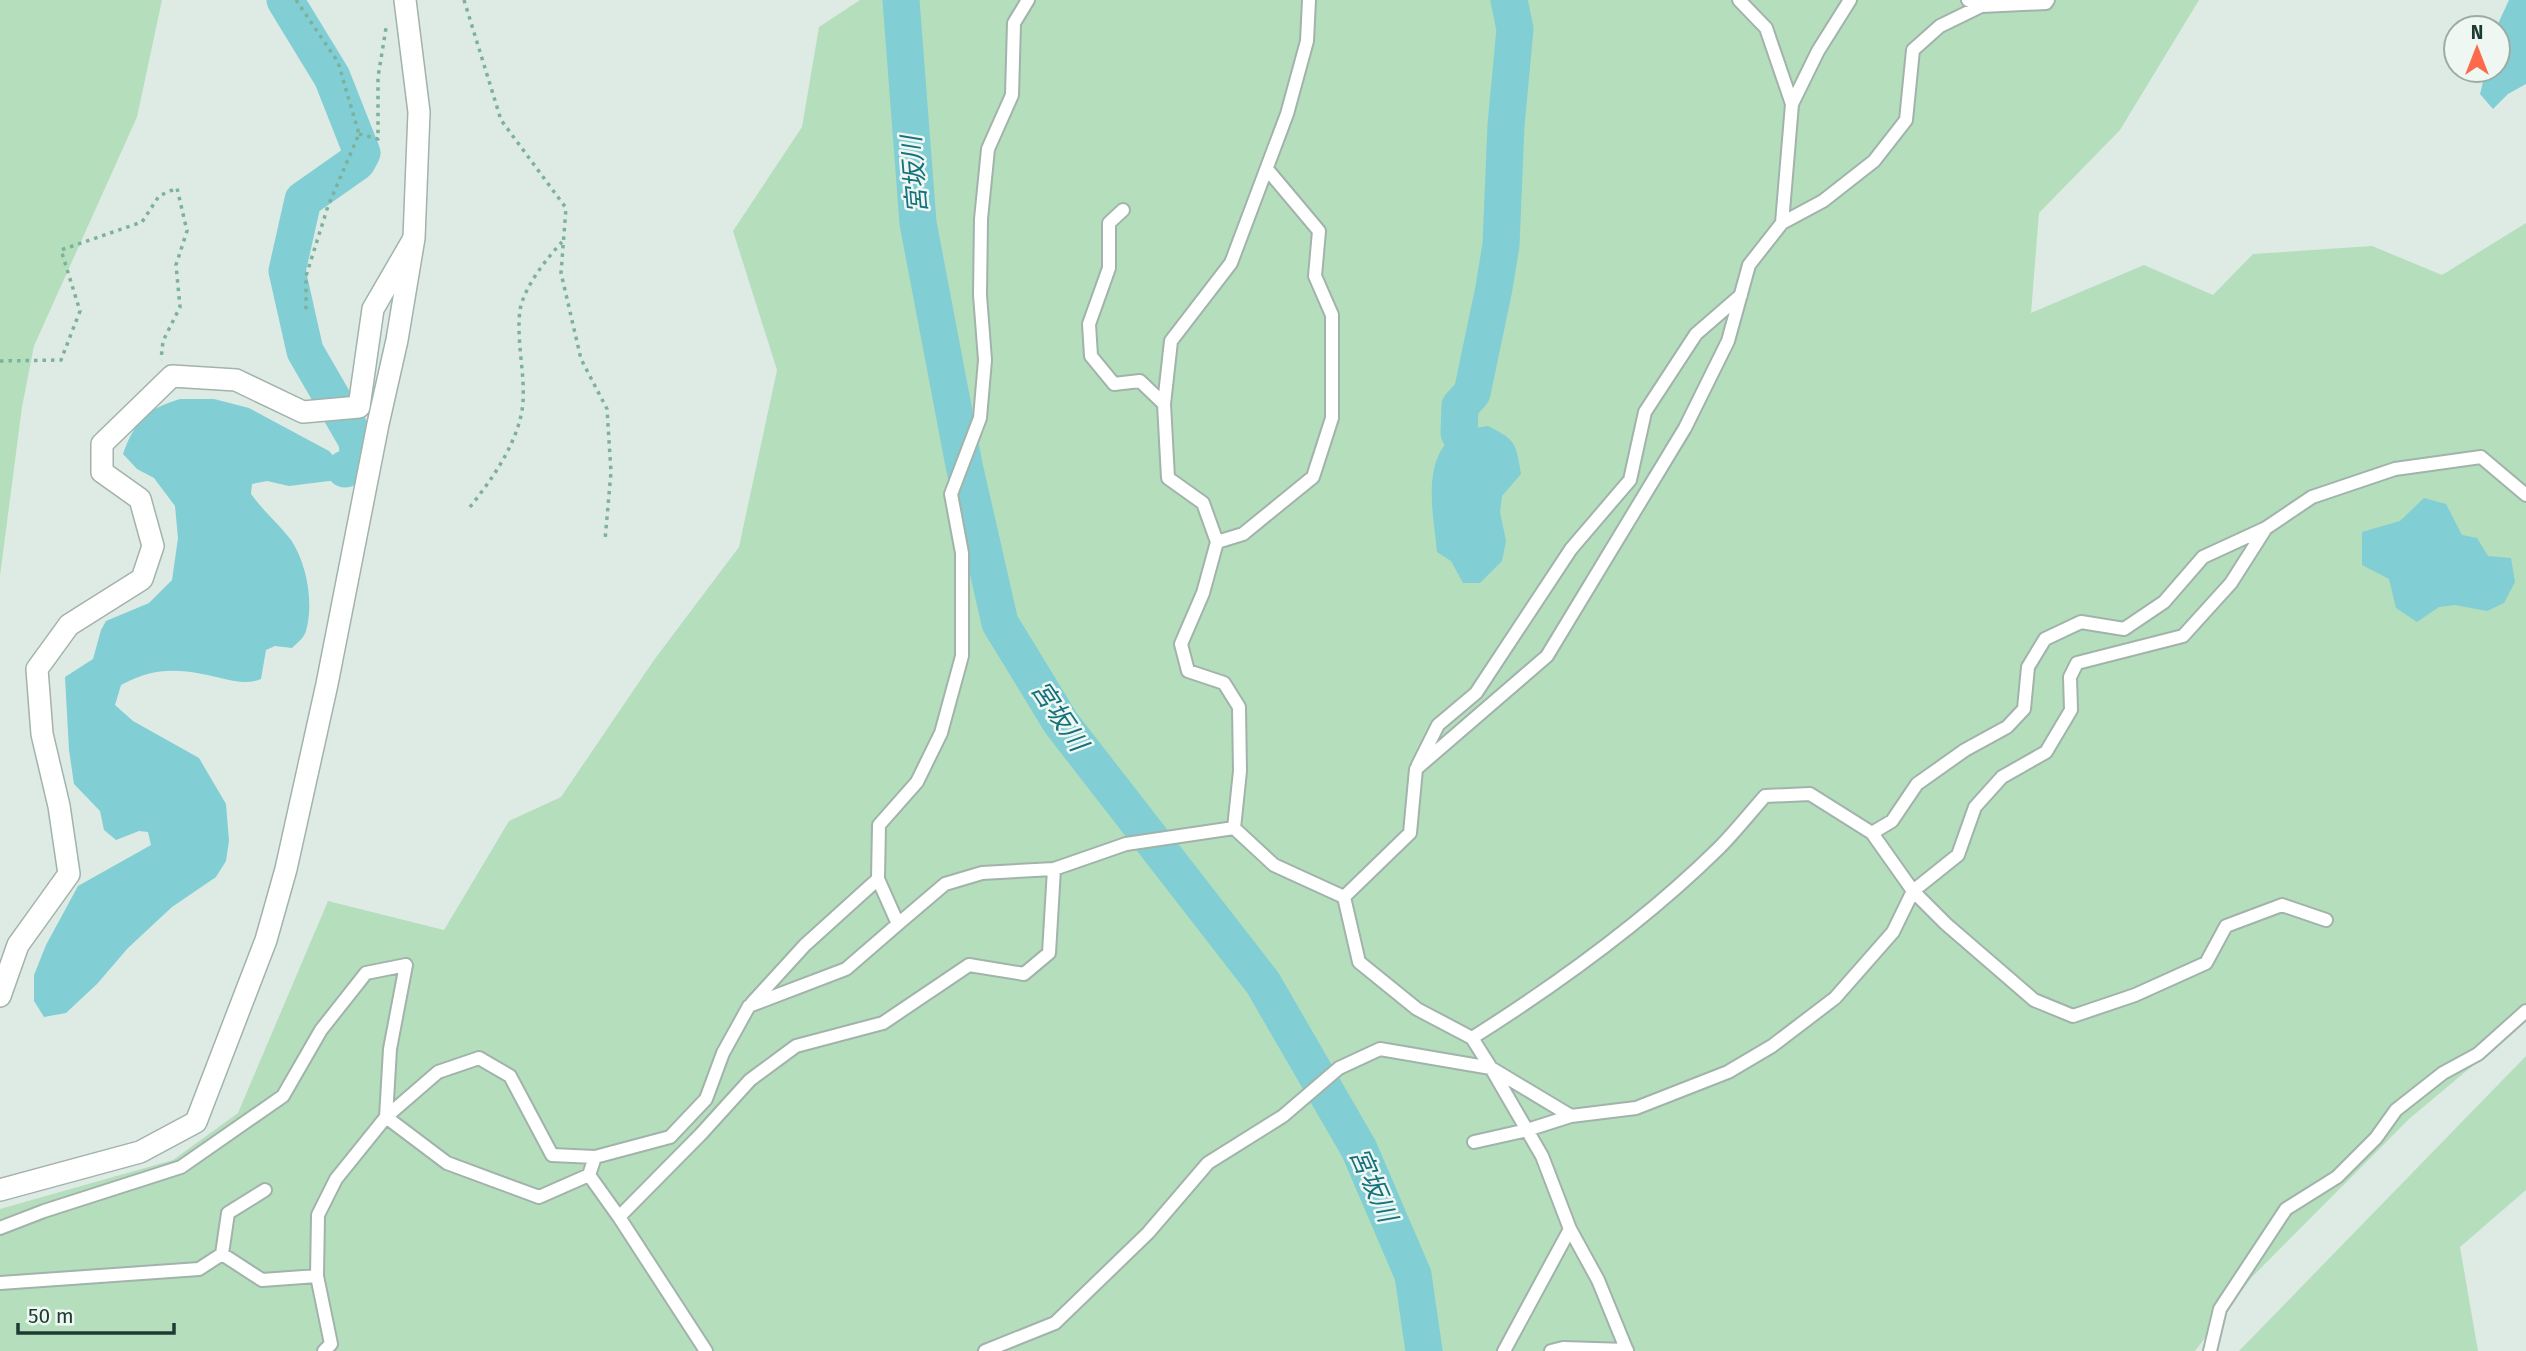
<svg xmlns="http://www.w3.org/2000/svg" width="2526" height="1351" font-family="'Fira Sans','Noto Sans JP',sans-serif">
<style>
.green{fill:#b5debd}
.water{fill:#81ced5}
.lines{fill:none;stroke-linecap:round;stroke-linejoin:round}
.river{stroke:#81ced5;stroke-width:37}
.service-casing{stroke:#a1b3ab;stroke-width:16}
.minor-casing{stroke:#a1b3ab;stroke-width:24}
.tertiary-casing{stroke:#a1b3ab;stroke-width:24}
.path{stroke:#7cb19c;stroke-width:3.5;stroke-dasharray:3.5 5;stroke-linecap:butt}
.service{stroke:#fff;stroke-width:12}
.minor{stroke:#fff;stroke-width:21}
.tertiary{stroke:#fff;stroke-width:21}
.labels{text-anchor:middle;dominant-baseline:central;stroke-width:5;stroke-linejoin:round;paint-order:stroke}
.water-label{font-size:26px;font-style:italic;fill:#15717b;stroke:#eef7f2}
</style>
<rect width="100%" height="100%" fill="#deebe4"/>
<path class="green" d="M0,0H162L137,117L34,346L22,407L0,576Z
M860,0H2199L2120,130L2039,213L2031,313L2144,265L2213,295L2253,254L2372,246L2442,275L2526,223V1021L2409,1119L2252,1277L2195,1351H0V1209L173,1160L238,1113L328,901L444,930L509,821L561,797L654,660L739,547L777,370L733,231L802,127L819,27Z
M2526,1056V1190L2460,1247L2478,1351H2239Z"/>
<path class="water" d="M2509,0H2526V84L2508,94L2493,109L2480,94L2486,70H2498L2496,28Z
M180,399H214L249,408L329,451L345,469V479L289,486L267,481L252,484L251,494C263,511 279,524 291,540C307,564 314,603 306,631C304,638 297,643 292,648L275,646L266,650L261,679C242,687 222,677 202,674C170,668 150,670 121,685L115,705L133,721L199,758L226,804L229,841L226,861L216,877L172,907L128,948L97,984L66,1013L44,1017L34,1001V975L46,945L78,886L151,845L148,832L139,831L116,840L104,830L100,811L74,784L69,750L65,677L93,659L101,630L106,621L149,603L172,580L178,538L175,506L154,478L137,469L123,454C135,421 146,409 180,399Z
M1488,426C1516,440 1516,443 1521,474L1502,496L1500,512L1506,541L1502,561L1480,583H1463L1451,561L1437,552C1434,517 1421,464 1452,437C1461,429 1476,428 1488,426Z
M2424,498L2446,504L2462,535L2477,538L2488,556L2511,558L2515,582L2504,603L2487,611L2455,605L2439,607L2417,622L2396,608L2389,579L2362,565V532L2400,521Z"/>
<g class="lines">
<path class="river" d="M285,0L332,77L362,153L357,162L303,200L287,271L305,351L357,441L359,464L345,469
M901,0L918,223L964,465L1000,623L1061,723L1263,983L1359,1149L1413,1275L1424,1351
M1459,433L1460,406L1472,393L1494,288L1501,245L1506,125L1515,29L1509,0"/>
<g class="service-casing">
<path id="service" d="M1309,0L1307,41L1287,114L1231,263L1171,341L1164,404L1168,478L1203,503L1217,542L1203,593L1181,644L1188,671L1224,683L1239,707L1240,771L1234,828L1274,865L1344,897L1359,962L1417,1009L1472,1038L1491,1068L1542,1156L1570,1229L1598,1280L1627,1351
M1968,0L1981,6L2046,3L2048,0
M1792,104L1818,51L1850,0
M1123,210L1109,223V268L1089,324L1091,356L1114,384L1140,381L1164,404
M1782,223L1823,201L1874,161L1906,120L1913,50L1940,26L1981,6
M1217,542L1243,534L1313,477L1332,418V315L1315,276L1319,231L1267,169
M1418,765L1438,725L1476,693L1571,549L1630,480L1645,412L1696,334L1741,295
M1872,833L1892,821L1917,784L1965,750L2007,727L2024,709L2028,667L2045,639L2081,622L2124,629L2164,602L2203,557L2266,528
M1054,869L1126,844L1234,828
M1344,897L1410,833L1416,769L1547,656L1685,428L1728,341L1749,265L1782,223L1792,104L1766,28L1739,0
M2326,920L2282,905L2226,926L2206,963L2135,995L2073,1016L2034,1000L1946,924L1913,891L1958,855L1975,807L2002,777L2046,752L2071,710L2070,677L2077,663L2183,636L2231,583L2266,528L2312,497L2395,469L2481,457L2526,495
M752,1003L805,945L878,879
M1472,1038C1559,983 1645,921 1719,848C1735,832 1750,813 1765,796L1810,794L1872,833L1913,891L1893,932L1835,998L1772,1046L1728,1072L1636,1108L1571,1116
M589,1175L619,1217L701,1134L750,1080L796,1046L883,1023L969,965L1024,974L1049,953L1054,869L982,873L945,884L898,924
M619,1217L706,1351
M0,1228L44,1211L181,1167L283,1096L321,1030L366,973L406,965L390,1049L386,1117L447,1163L539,1197L589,1175L595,1157L670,1137L706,1099L723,1053L749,1006L846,969L898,924L878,879L879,825L917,782L941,733L962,656V553L951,494L980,418L985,360L980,295L981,219L988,149L1012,95L1014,23L1028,0
M222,1254L228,1213L265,1190
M317,1276L331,1344L324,1351
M0,1283L199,1269L222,1254L262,1280L317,1276L318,1215L336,1179L386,1117L438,1072L479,1058L510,1076L552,1155L595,1157
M985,1351L1055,1323L1148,1233L1208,1163L1283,1116L1339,1068L1380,1049L1491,1068L1571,1116L1527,1130L1474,1142
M1504,1351L1570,1229
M1551,1351L1563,1348L1627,1350
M2210,1351L2220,1309L2286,1209L2337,1177L2376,1138L2396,1110L2443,1073L2478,1054L2526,1011"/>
</g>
<g class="minor-casing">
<path id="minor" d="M0,996L18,945L69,874L59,806L42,734L37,669L69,625L142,579L153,546L140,499L102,472V444L172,376L236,380L303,412L359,407L373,309L413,240"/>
</g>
<g class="tertiary-casing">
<path id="tertiary" d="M0,1190L140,1152L196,1122L266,940L286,869L327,684L378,424L397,340L414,238L419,112L405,0"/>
</g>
<path class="path" d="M296,0L338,62L359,134L328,206L306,276V311
M464,0L501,120L566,208L561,273L581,359L607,409L611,472L605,540
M359,134L378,139V77L386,28
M0,361L61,360L80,311L61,250L142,222L159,196L177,188L187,231L176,265L180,307L163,341L161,360
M470,507C493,478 520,440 523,402C525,373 516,339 520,310C524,287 547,258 562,242"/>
<use href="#service" class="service"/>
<use href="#minor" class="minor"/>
<use href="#tertiary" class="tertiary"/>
</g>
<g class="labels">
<g class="water-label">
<text transform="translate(915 175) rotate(-95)">宮坂川</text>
<text transform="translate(1059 716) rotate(56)">宮坂川</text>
<text transform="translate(1373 1185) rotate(66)">宮坂川</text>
</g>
</g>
<g transform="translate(2477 49)"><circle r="33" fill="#eef7f2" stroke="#9baca5" stroke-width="2"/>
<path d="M0-5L12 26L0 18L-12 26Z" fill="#fc6a4b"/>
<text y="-10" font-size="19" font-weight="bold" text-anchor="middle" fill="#1e3b32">N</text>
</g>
<path d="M18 1323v10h156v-10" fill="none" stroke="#1e3b32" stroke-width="3.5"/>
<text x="28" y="1323" font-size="21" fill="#1e3b32" stroke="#eef7f2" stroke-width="5" paint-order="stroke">50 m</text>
</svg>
